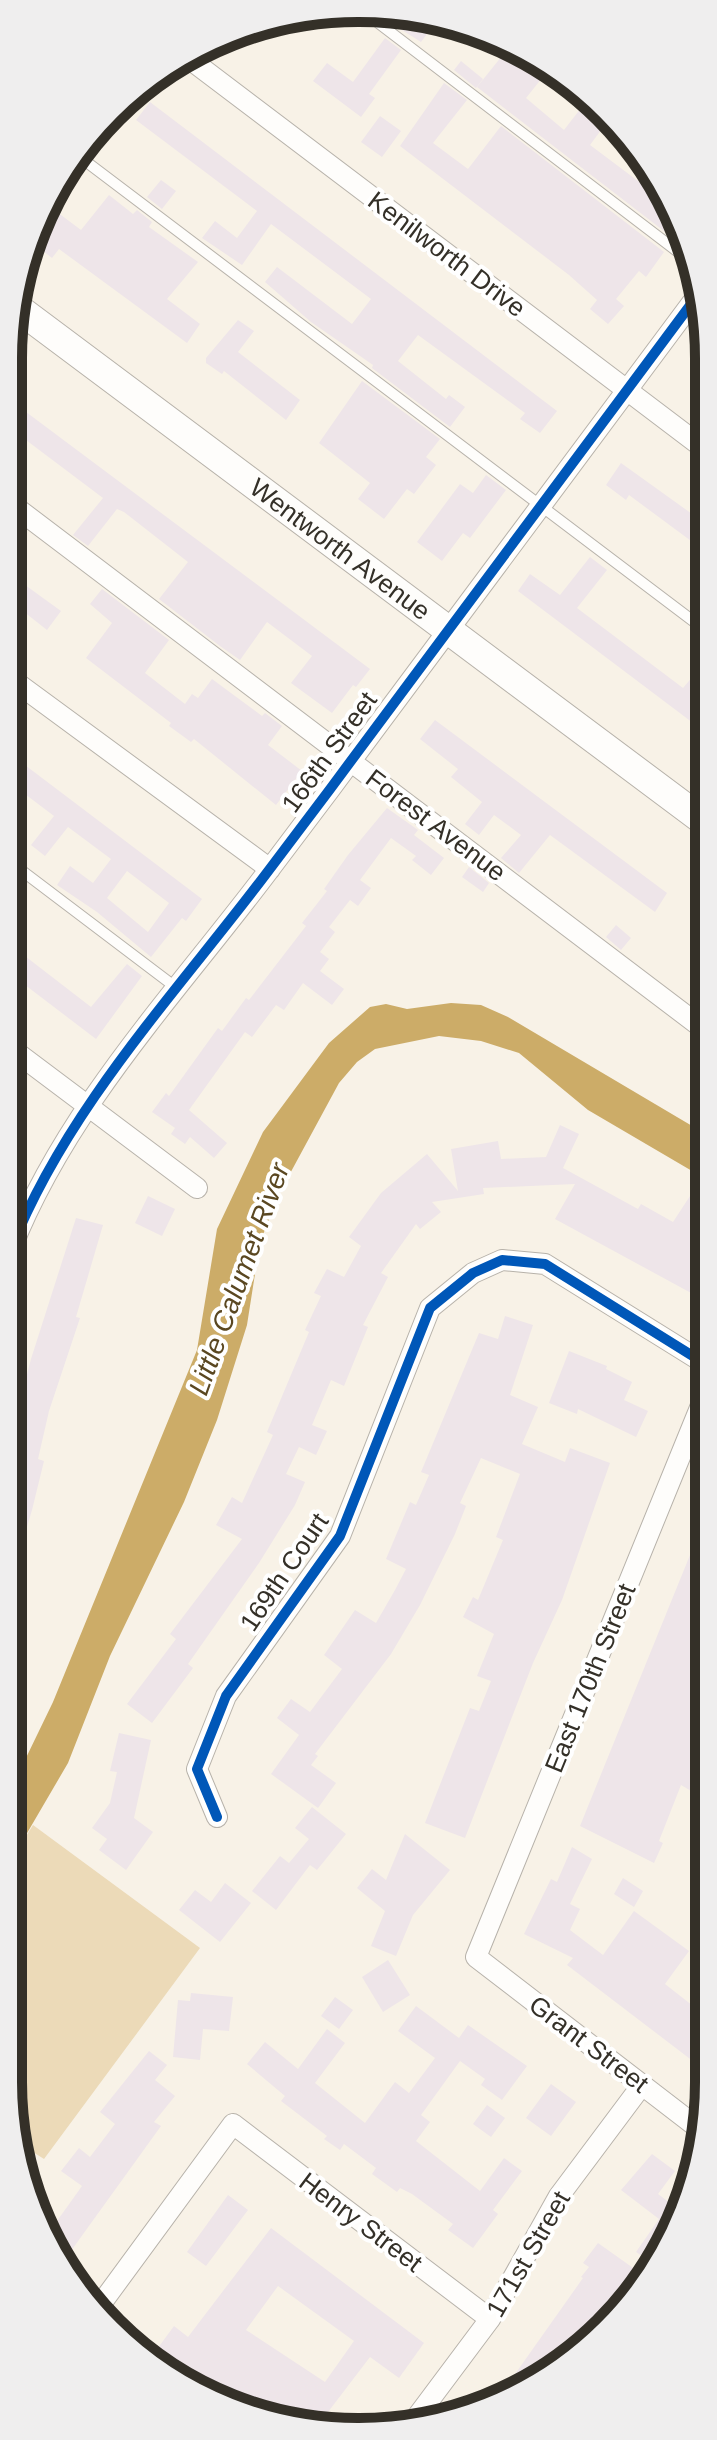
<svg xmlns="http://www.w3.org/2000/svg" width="717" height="2440" font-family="Helvetica,sans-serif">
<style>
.green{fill:#ecdab8}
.water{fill:#ccac68}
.building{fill:#eee5e9;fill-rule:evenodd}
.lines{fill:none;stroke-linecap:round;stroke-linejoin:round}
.lane-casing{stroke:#b7b2aa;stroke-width:12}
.street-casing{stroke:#b7b2aa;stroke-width:22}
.secondary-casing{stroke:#b7b2aa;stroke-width:30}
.lane{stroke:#fefdfb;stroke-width:10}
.street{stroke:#fefdfb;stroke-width:20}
.secondary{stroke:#fefdfb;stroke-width:28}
.cycleway-casing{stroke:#fff;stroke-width:15}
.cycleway{stroke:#0057b8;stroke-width:10}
.labels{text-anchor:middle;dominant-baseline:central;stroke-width:8;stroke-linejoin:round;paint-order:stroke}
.street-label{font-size:26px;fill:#343028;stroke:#fff}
.water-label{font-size:28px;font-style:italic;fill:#5a4721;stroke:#fff}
.rim{fill:none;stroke:#343028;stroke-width:10}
</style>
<rect width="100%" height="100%" fill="#f8f2e7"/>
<path class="green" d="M33,1825L200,1948L44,2159L33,2152L24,2163L8,2081L9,1864Z"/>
<path class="water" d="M451,1003L481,1005L508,1017L704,1133V1178L588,1110L519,1053L481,1041L439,1036L375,1049L357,1062L339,1083L280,1192L260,1242L247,1325L217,1420L184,1502L110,1656L68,1763L9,1864V1793L53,1702L197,1350L217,1229L263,1132L329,1043L370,1007L386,1004L407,1009Z"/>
<path class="building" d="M402,15H419L433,26L421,42L394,25Z
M385,38L401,50L369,94L375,98L361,117L313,81L327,63L353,82Z
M510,46L534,55L550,68L526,98L564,130L588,99L610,118L590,145L674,208L686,248L477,87Z
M461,61L483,79L476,88L454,70Z
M444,83L467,100L433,143L468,169L501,126L664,252L646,277L639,271L616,299L624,306L608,324L590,309L597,300L569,275L400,146Z
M150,102L557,411L540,433L520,419L525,413L418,335L398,361L446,399L449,395L465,407L450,427L372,368L373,365L311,322L265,282L277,267L352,324L371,299L271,224L242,265L202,238L215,221L237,238L257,211L136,120Z
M380,116L401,131L382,157L361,142Z
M161,180L176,191L162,209L147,197Z
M109,195L133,214L137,210L152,222L149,227L198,262L167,299L200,324L187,343L59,249L52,258L34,244L57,212L81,230Z
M238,320L254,331L238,352L300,400L286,420L224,371L222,374L206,363V358Z
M362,381L440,439L426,457L436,465L414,494L407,489L384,519L358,499L370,483L319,443Z
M14,403L370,669L356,687L353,685L332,713L291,683L312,656L267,622L240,660L220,646L159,599L188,562L124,512L117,509L88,546L73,535L103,498L14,431Z
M621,463L706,524V552L629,495L626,500L606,485Z
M486,475L506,490L470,538L463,533L442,561L417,542L460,484L473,493Z
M590,557L607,570L577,608L683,688L705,662V732L518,591L530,574L560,595Z
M14,577L61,611L47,630L14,604Z
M102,589L169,640L145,673L185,704L192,694L198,698L212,679L262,716L265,713L282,726L268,745L302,771L276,805L194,739L191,742L169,726L171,723L86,658L112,623L90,604Z
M435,720L667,893L655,912L550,835L519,873L501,858L521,835L494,815L479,835L465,824L482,802L451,777L458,769L420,739Z
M13,756L202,899L186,921L182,918L151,957L97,912L57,885L70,866L93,883L111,859L68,827L45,856L31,845L54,816L13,785ZM127,871L169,903L148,932L107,898Z
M387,808L418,830L414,835L444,858L431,875L412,860L416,856L391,838L360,880L371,888L358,906L350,900L329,927L335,932L320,952L329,959L320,971L344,989L332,1005L303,983L284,1010L276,1005L252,1037L245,1032L189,1110L227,1143L214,1158L190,1137L185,1144L171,1134L175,1128L152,1112L166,1093L169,1096L218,1028L222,1031L246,998L249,1000L306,926L302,923L327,891L324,889L348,855Z
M469,867L489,883L483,892L462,877Z
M616,925L631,938L621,950L606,937Z
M12,946L91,1007L127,964L142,976L96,1039L12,975Z
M560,1125L579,1134L563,1168L638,1209L641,1204L673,1222L692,1193L704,1201V1300L555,1219L575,1184L483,1188L484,1194L432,1202L441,1212L420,1229L416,1224L381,1273L388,1277L363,1325L368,1327L344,1386L331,1380L312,1425L327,1431L316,1455L299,1447L286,1474L305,1482L295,1505L259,1563L188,1664L193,1668L152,1723L127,1704L176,1639L170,1634L242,1539L216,1525L232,1497L242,1503L273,1435L267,1432L309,1332L305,1330L321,1296L314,1293L327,1269L344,1277L361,1246L349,1237L381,1193L427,1154L458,1191L451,1149L498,1141L501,1159L546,1157Z
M148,1196L175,1209L162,1236L135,1223Z
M76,1218L103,1225L76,1317L80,1318L49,1411L38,1459L44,1461L32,1510L14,1570L10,1569V1461L16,1441L10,1439L31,1359Z
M505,1316L533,1325L510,1395L538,1407L522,1444L565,1462L570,1448L610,1463L562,1600L533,1663L465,1838L425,1823L470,1708L479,1711L491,1681L477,1676L494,1634L463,1617L473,1597L478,1600L503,1540L496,1537L520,1474L481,1458L460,1503L466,1506L455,1534L420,1605L391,1654L315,1754L318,1756L311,1765L336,1783L318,1808L271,1774L299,1735L277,1718L291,1699L310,1712L342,1669L324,1655L355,1610L376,1623L395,1590L406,1569L386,1559L410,1502L416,1505L429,1475L421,1472L479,1333L498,1339Z
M569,1351L607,1366L606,1369L632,1382L624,1400L648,1411L636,1437L578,1409L577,1414L549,1403Z
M703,1523V1610L692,1640L703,1645V1798L681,1785L659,1841L663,1843L654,1863L580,1826Z
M119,1733L151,1740L134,1818L153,1832L126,1870L99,1850L107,1839L92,1828L110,1803L117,1772L110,1771Z
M312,1807L346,1834L317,1870L310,1865L276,1910L252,1891L280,1856L289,1863L309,1839L295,1828Z
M405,1834L450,1870L413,1915L396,1956L371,1946L385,1911L357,1888L372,1869L386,1880Z
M572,1847L592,1859L570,1904L580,1909L570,1930L603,1955L634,1911L689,1951L665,1984L702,2013V2068L567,1965L573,1958L524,1934L551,1879L557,1882Z
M623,1878L643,1891L634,1907L614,1894Z
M225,1883L251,1903L220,1942L179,1910L195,1890L211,1902Z
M388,1960L410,1995L383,2012L362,1977Z
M191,1993L233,1997L229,2031L203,2029L200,2060L173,2057L178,2000L190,2001Z
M335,1997L353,2010L339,2029L321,2016Z
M416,2006L459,2038L468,2025L527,2066L502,2100L481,2085L485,2079L460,2061L421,2115L430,2122L416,2141L480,2191L504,2158L522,2171L493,2210L498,2214L473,2248L448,2230L453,2224L412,2194L400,2188L397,2192L372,2174L376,2168L344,2144L340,2150L324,2139L327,2136L281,2101L285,2096L247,2064L265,2042L298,2069L327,2029L345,2043L315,2083L365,2123L395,2082L409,2093L435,2058L398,2031Z
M149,2051L167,2065L155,2080L175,2096L154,2122L161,2126L63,2262L47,2235L82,2186L61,2171L79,2148L90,2157L115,2124L100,2112Z
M551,2084L576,2102L551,2136L526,2118Z
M487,2105L505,2118L491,2137L473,2124Z
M652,2154L675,2171L658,2194L670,2203L677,2193L683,2196L655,2265L636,2252L659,2219L621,2190Z
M228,2195L248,2210L206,2266L187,2252Z
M271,2228L424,2343L399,2378L370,2357L325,2416L317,2411L305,2427L203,2396L152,2356L174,2326L188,2337ZM278,2286L354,2341L325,2382L246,2330Z
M598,2243L636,2270L611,2304L618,2309L606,2320L602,2317L583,2344L554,2373L498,2398L583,2278L581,2277L589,2267L583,2263Z"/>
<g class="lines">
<g class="lane-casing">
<path id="lane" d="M368,15L690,261
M76,154L705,630
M13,864L178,989"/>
</g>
<g class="street-casing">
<path id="street" d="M187,57L706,450
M14,506L705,1030
M13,680L270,869
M12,1049L197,1188
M11,1249C67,1107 178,991 269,870C414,678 558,485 700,292
M217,1817L197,1769L226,1696L340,1536L430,1308L473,1273L502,1260L545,1264L704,1363
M702,2131L476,1957L704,1398
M95,2312L233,2124L490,2319
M413,2422L490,2319L559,2196L642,2085"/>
</g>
<g class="secondary-casing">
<g id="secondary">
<path id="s1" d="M15,306L705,822"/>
</g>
</g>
<use href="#lane" class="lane"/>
<use href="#street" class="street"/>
<use href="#secondary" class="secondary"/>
<g class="cycleway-casing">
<path id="cycleway" d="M11,1249C67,1107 178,991 269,870C414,678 558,485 700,292
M217,1817L197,1769L226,1696L340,1536L430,1308L473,1273L502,1260L545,1264L704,1363"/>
</g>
<use href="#cycleway" class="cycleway"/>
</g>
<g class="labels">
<g class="street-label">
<text transform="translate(447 254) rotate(37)">Kenilworth Drive</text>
<text stroke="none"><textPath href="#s1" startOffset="406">Wentworth Avenue</textPath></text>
<text transform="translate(329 752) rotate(-54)">166th Street</text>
<text transform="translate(436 825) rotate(37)">Forest Avenue</text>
<text transform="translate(284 1572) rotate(-56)">169th Court</text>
<text transform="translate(590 1678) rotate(-68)">East 170th Street</text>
<text transform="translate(589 2044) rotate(37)">Grant Street</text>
<text transform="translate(361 2222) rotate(37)">Henry Street</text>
<text transform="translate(528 2254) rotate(-60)">171st Street</text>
</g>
<g class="water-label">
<text transform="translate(239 1279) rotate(-70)">Little Calumet River</text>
</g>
</g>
<path d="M0 0H717V2440H0ZM358 22H359A336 336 0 0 1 695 358V2082A336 336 0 0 1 359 2418H358A336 336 0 0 1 22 2082V358A336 336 0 0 1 358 22Z" fill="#efeeee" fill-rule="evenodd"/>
<path class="rim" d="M358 22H359A336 336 0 0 1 695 358V2082A336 336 0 0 1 359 2418H358A336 336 0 0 1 22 2082V358A336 336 0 0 1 358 22Z"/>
</svg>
